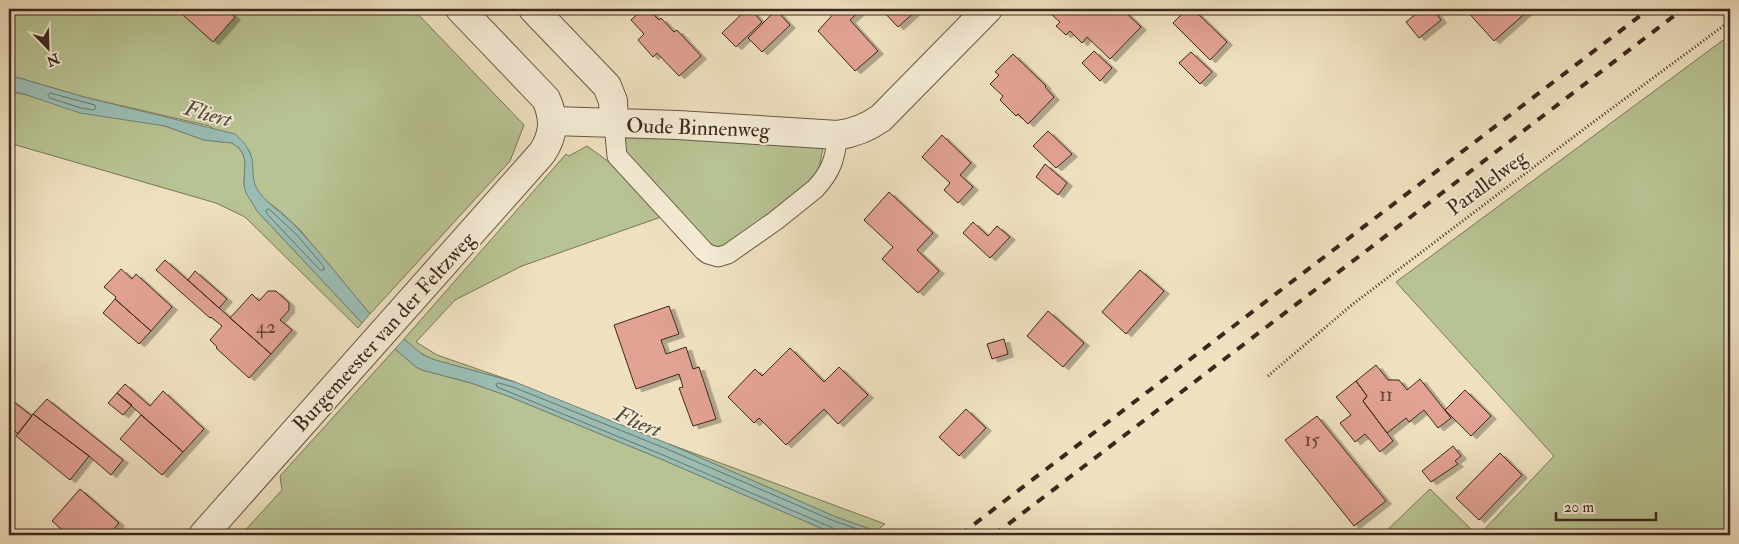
<svg xmlns="http://www.w3.org/2000/svg" width="1739" height="544" font-family="'IM FELL Double Pica',serif">
<style>
.green{fill:#b8c393;stroke:#7a7558}
.water{fill:#9abdb3;stroke:#748177}
.lines{fill:none;stroke-linecap:round;stroke-linejoin:round}
.shore{stroke:#6b7268;stroke-width:1}
.building{fill:#e2a293;stroke:#3c271d;filter:url(#shadow)}
.service-casing{stroke:#695646;stroke-width:21}
.minor-casing{stroke:#695646;stroke-width:30}
.tertiary-casing{stroke:#695646;stroke-width:30}
.path{stroke:#3c271d;stroke-width:3;stroke-dasharray:1 2.5;stroke-linecap:butt}
.service{stroke:#f5ecd6;stroke-width:19}
.minor{stroke:#f5ecd6;stroke-width:28}
.tertiary{stroke:#f5ecd6;stroke-width:28}
.rail{stroke:#3c271d;stroke-width:4;stroke-dasharray:9 9;stroke-linecap:butt}
.labels{text-anchor:middle;dominant-baseline:central;stroke-width:4;stroke-linejoin:round;paint-order:stroke}
.number-label{font-size:19px;fill:#66463a}
.street-label{font-size:21px;fill:#3c271d;stroke:#f5ecd6}
.water-label{font-size:22px;font-style:italic;fill:#544c42;stroke:#f5ecd6}
</style>
<defs>
<filter id="shadow"><feDropShadow dx="5.5" dy="3" stdDeviation="0" flood-color="#0004"/></filter>
</defs>
<rect width="100%" height="100%" fill="#efe1c0"/>
<filter id="stains"><feTurbulence type="fractalNoise" baseFrequency=".004" numOctaves="4"/><feColorMatrix values="0 0 0 0 .2 0 0 0 0 .09 0 0 0 0 .02 0 0 0 .5 -.17"/></filter>
<radialGradient id="worn" r=".72"><stop offset=".6" stop-color="#630" stop-opacity="0"/><stop offset="1" stop-color="#630" stop-opacity=".3"/></radialGradient>
<path class="green" d="M9,9H413L524,125L510,161L370,314L301,231L281,212L263,198L257,190L253,182L252,160L249,150L209,126L84,97L9,75Z
M1730,35V535H1479L1554,456L1396,282Z
M9,91L165,126L204,140L232,143L239,148L243,154L245,161L244,185L257,211L362,323L358,328L245,217L216,203L9,143Z
M676,137L823,148L817,178L726,246L712,248L625,154L624,138Z
M587,146L609,162L661,217L522,266L455,300L416,342L437,355L515,382L435,360C422,355 414,349 404,339L566,154L569,156Z
M395,349L416,367L422,370L471,383L508,396L661,459L837,535H241L282,490L280,476Z
M669,444L885,524L876,531L836,517Z
M1430,489L1477,535H1382Z"/>
<path class="water" d="M9,75L84,97L235,134C243,141 249,148 252,159C254,171 251,181 259,192C268,205 289,218 301,232C325,258 347,287 370,314L362,323L257,211L246,193L244,185L245,161L243,154L239,148L232,143L204,140L165,126L80,113L24,94L9,91Z
M404,339L423,355L435,360L515,382L669,444L836,517L876,531L899,535H837L661,459L508,396L471,383L422,370L416,367L395,349Z"/>
<g class="lines">
<path class="shore" d="M50,93L95,105L96,108L94,110L81,108L50,98L48,95Z
M269,209L297,235L324,267V270H320L267,214L266,211Z
M837,535L836,531L833,528L663,455L497,387L496,384L499,383L513,387L667,449L834,521L875,535"/>
</g>
<path class="building" d="M185,9H226L235,17L213,42L181,13Z
M643,9H648L659,20L661,18L674,32L677,30L701,56L679,76L657,53L653,57L638,40L644,34L631,20Z
M747,9H750L762,22L736,47L722,33Z
M834,9H855L859,12L850,20L878,51L855,71L818,31L836,11Z
M881,9H918L898,27Z
M1057,9H1122L1141,27L1110,59L1087,37L1082,43L1070,31L1066,35L1056,26L1060,22L1052,15Z
M1187,9H1193L1227,42L1210,60L1173,23Z
M1422,9H1433L1441,20L1419,38L1406,22Z
M1465,9H1530L1494,41Z
M776,10L790,25L762,52L748,38Z
M1094,51L1112,68L1100,81L1082,63Z
M1191,52L1212,72L1200,84L1179,63Z
M1013,54L1046,86L1045,87L1054,97L1028,124L1018,114L1016,116L1000,100L1003,96L990,84L999,75L995,72Z
M1048,131L1072,154L1056,168L1033,146Z
M942,135L971,163L960,175L973,187L958,203L944,190L950,183L922,157Z
M1045,164L1067,183L1058,195L1036,177Z
M889,192L933,233L917,250L939,271L918,293L882,259L893,247L864,220Z
M973,222L988,236L997,226L1010,237L990,258L963,233Z
M165,260L271,354L249,378L216,348L217,347L210,340L222,326L211,317L210,318L156,270Z
M121,269L132,279L136,274L172,307L151,331L115,299L116,297L104,287Z
M1140,270L1164,291L1126,334L1102,312Z
M195,271L227,299L219,308L188,280Z
M268,291H276L289,303V310L280,320L292,330L271,354L230,318L252,294L259,301Z
M115,299L151,331L139,344L103,313Z
M669,306L679,334L661,340L666,354L686,347L693,369L699,367L716,419L693,426L679,388L683,387L679,374L636,389L614,325Z
M1048,311L1084,343L1063,367L1027,336Z
M1004,339L1008,354L992,359L987,344Z
M790,348L824,382L839,367L868,395L838,424L824,409L786,445L759,418L754,423L728,397L755,369L762,376Z
M1376,365L1388,380H1399L1407,390L1420,379L1451,418L1438,428L1424,410L1409,422L1406,418L1387,433L1363,401L1367,396L1356,381Z
M1356,381L1367,396L1363,401L1393,441L1380,452L1365,434L1355,442L1340,423L1351,415L1336,397Z
M125,384L150,406L163,391L204,429L183,452L117,393Z
M1465,390L1491,416L1471,436L1445,410Z
M117,393L132,405L123,415L108,403Z
M10,399L32,416L18,434L14,430L12,432L9,429V401Z
M47,399L123,460L111,475L89,456L33,414Z
M966,409L986,428L959,456L939,437Z
M33,414L89,456L70,480L16,436Z
M141,415L183,452L162,475L120,439Z
M1317,416L1386,501L1354,526L1285,440Z
M1453,446L1461,456L1455,461L1458,464L1431,482L1422,471Z
M1500,453L1522,475L1479,520L1456,498Z
M80,489L119,523L108,535H68L52,521Z"/>
<g class="lines">
<g class="service-casing">
<path id="service" d="M614,124L617,156L704,251L708,254L718,257L728,254L775,221L815,189C832,171 835,158 838,135"/>
</g>
<g class="minor-casing">
<path id="minor" d="M533,9L607,86L613,101L614,124
M553,121L678,125L838,135C855,133 867,128 881,118L988,9"/>
</g>
<g class="tertiary-casing">
<path id="tertiary" d="M203,535L542,153C554,135 555,119 546,99L460,9"/>
</g>
<path class="path" d="M1268,376L1353,304L1584,129L1730,21"/>
<use href="#service" class="service"/>
<use href="#minor" class="minor"/>
<use href="#tertiary" class="tertiary"/>
<path class="rail" d="M960,535L1649,9
M994,535L1683,9"/>
</g>
<g class="labels">
<g class="number-label">
<text x="266" y="327">42</text>
<text x="1386" y="395">11</text>
<text x="1312" y="440">15</text>
</g>
<g class="street-label">
<text transform="translate(698 128) rotate(2)">Oude Binnenweg</text>
<text transform="translate(1487 183) rotate(-37)">Parallelweg</text>
<text transform="translate(384 332) rotate(-48)">Burgemeester van der Feltzweg</text>
</g>
<g class="water-label">
<text transform="translate(208 114) rotate(16)">Fliert</text>
<text transform="translate(638 422) rotate(23)">Fliert</text>
</g>
</g>
<rect width="1739" height="544" fill="none" stroke="#efe1c0" stroke-width="30"/>
<rect x="10" y="10" width="1719" height="524" fill="none" stroke="#3c271d" stroke-width="2.5"/>
<rect x="15" y="15" width="1709" height="514" fill="none" stroke="#3c271d"/>
<g transform="translate(48 48) rotate(157)" stroke="#f5ecd6" stroke-width="4" paint-order="stroke">
<path d="M0-4L9 19L0 12L-9 19Z" fill="#3c271d"/>
<text y="-8" font-size="14" font-weight="bold" text-anchor="middle" fill="#3c271d">N</text>
</g>
<path d="M1556 512v8h100v-8" fill="none" stroke="#3c271d" stroke-width="2.5"/>
<text x="1564" y="512" font-size="15" fill="#3c271d" stroke="#f5ecd6" stroke-width="4" paint-order="stroke">20 m</text>
<rect width="100%" height="100%" filter="url(#stains)"/>
<rect width="100%" height="100%" fill="url(#worn)"/>
</svg>
